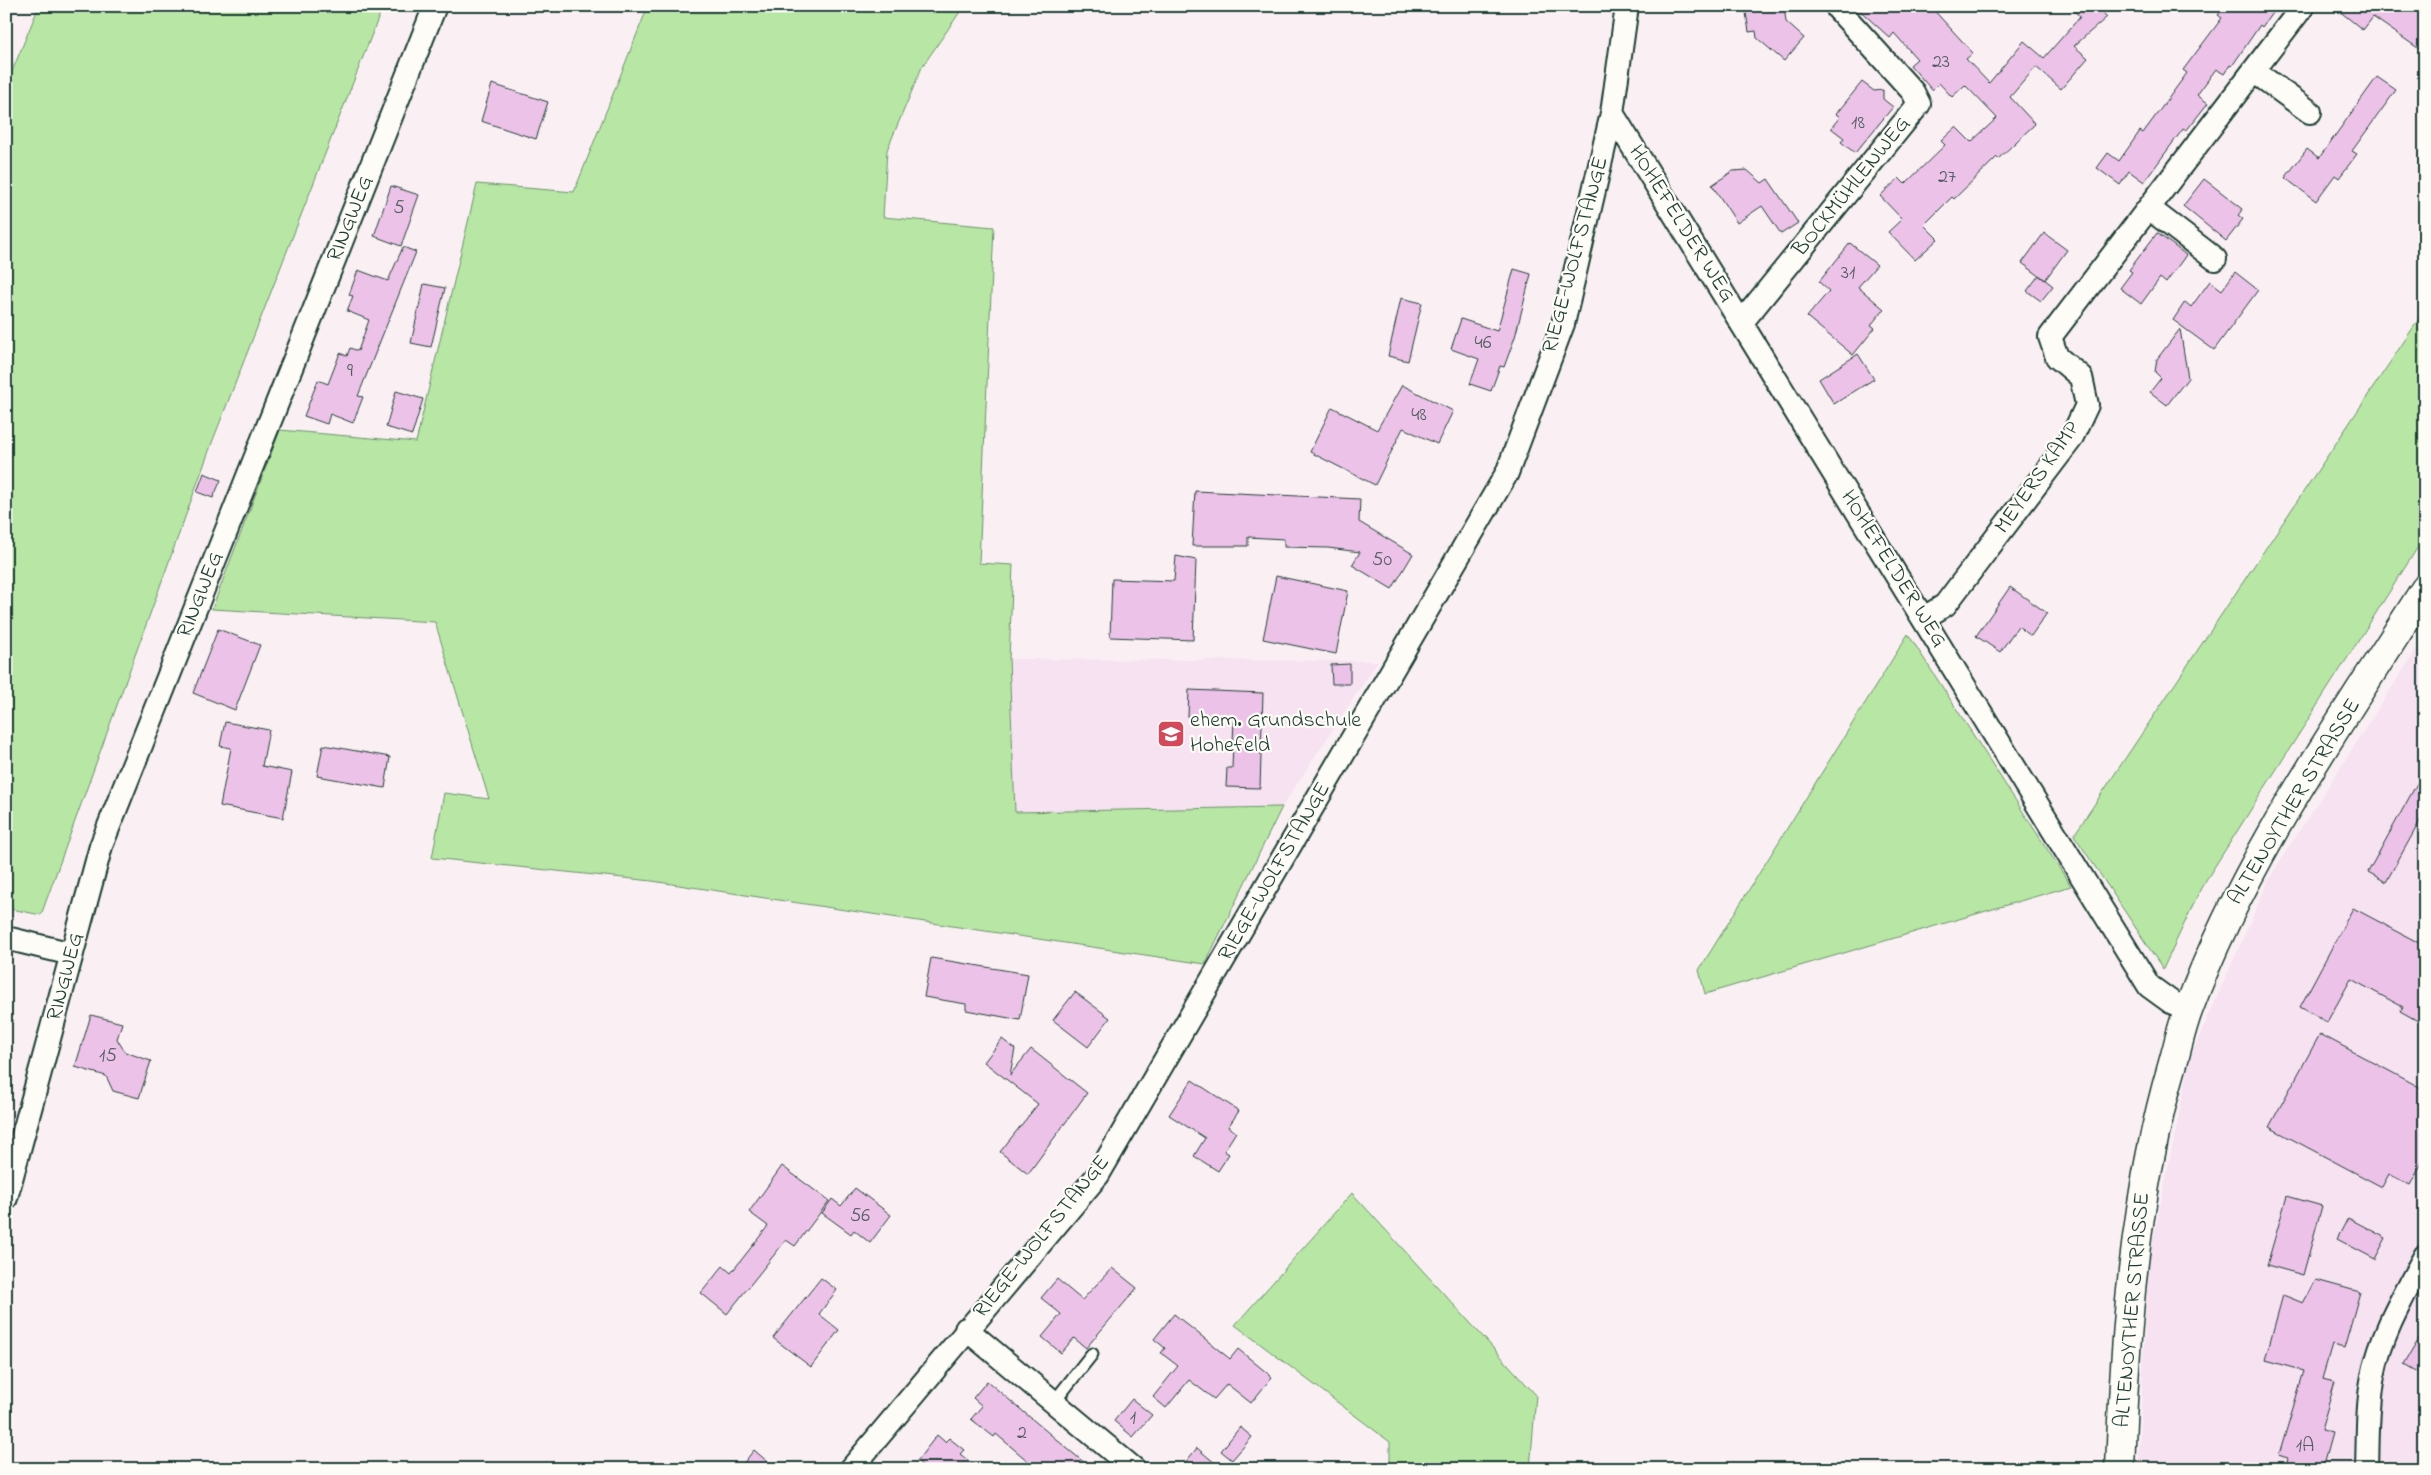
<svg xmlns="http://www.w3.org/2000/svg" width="2431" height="1475" font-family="'Indie Flower',sans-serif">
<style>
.built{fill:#f6e2f1}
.green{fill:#b8e6a4;stroke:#6c926c}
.building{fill:#edc2e9;stroke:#1f3d34}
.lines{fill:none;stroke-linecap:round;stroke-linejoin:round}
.service-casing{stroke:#1f3d34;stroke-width:15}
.minor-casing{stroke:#1f3d34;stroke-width:26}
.secondary-casing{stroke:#1f3d34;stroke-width:31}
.path{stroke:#1f3d34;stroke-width:3;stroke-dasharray:5 4;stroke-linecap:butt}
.service{stroke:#fdfcf7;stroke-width:11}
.minor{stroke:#fdfcf7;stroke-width:22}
.secondary{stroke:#fdfcf7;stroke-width:28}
.labels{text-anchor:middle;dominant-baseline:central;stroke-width:4.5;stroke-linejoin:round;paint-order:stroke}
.number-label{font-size:20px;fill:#525e61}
.street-label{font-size:22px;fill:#1f3d34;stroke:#fdfcf7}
.poi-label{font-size:22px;fill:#1f3d34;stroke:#fdfcf7;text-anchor:start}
</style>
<rect width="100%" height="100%" fill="#faf0f4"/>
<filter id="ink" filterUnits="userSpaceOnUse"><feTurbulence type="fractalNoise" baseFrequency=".02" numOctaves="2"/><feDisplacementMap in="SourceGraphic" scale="10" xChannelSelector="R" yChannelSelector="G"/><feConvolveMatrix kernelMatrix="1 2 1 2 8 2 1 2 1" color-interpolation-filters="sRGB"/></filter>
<g filter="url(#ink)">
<path class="built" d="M2425,636V1469H2138L2148,1266L2191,1056L2271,875Z
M1009,659L1378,661L1282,807L1015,813Z"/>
<path class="green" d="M39,6H383L213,440L41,915L6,908V86Z
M648,6H964L922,67L887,150L883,217L994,227L979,563L1013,565L1009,659L1015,812L1282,807L1205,964L652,881L432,858L444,793L489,799L435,622L212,609L280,430L416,442L477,184L574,192Z
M2425,310V536L2201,888L2163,969L2074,835Z
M1908,634L2071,886L1705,994L1699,970Z
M1352,1193L1536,1395L1530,1469H1390V1442L1235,1325Z"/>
<path class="building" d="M1745,6H1784L1786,22L1804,38L1784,61L1757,38L1756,31L1749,32Z
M1855,6H1930L1973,53L1966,59L1989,83L2024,41L2044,58L2080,17L2070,6H2097L2107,17L2074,46L2088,58L2061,89L2036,67L2010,97L2035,124L1998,159L1997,157L1954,199L1952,197L1924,225L1938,239L1915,260L1888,232L1902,219L1880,196L1899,178L1905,184L1945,145L1941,141L1956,127L1971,142L1997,118L1965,85L1952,97L1939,83L1932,90L1910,65L1917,59L1894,33L1890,38Z
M2225,6H2277L2262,27L2260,25L2232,66L2230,65L2224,74L2216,69L2197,95L2208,103L2186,131L2183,129L2144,182L2129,171L2120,185L2097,168L2108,153L2119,161L2140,131L2143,133L2187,73L2183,70L2222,18L2218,15Z
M2333,6H2425V53L2373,17L2363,30Z
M2377,77L2396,90L2352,151L2357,154L2339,178L2335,175L2316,201L2285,178L2307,149L2319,158Z
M1862,82L1874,91L1883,90V99L1893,107L1855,153L1841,142L1844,138L1831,128L1840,117L1836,114Z
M492,84L548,102L536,139L481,121Z
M1747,170L1762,183L1768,179L1798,223L1781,234L1762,206L1737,223L1712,185L1733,171Z
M2204,179L2243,209L2238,215L2243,219L2226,241L2183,206Z
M391,186L419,195L401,246L374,236Z
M2044,233L2067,250L2045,280L2022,263Z
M2157,233L2186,255L2166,283L2160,278L2141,304L2120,288L2132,272L2129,270Z
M1850,243L1877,265L1858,287L1884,309L1871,325L1875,328L1853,355L1807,317L1829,291L1819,282Z
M403,247L416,252L358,396L363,397L353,423L330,414L327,424L304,416L318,380L328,384L340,353L347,356L350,348L358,351L369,320L347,311L353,296L349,295L358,270L388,281Z
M1514,269L1531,274L1515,337L1504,367L1500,366L1491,391L1470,384L1479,359L1451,349L1461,319L1497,331Z
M2235,272L2258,290L2214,350L2173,320L2185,302L2191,307L2210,281L2222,290Z
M2039,275L2053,286L2041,301L2027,291Z
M424,284L445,288L431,347L411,343Z
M1401,298L1422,303L1408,361L1388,356Z
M2180,329L2188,378L2167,405L2150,392L2161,378L2155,372L2157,359Z
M1858,354L1874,379L1834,404L1819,379Z
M1402,385L1453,411L1437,444L1403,428L1375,485L1310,452L1332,407L1377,430Z
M396,391L423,399L412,435L386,427Z
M204,473L221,480L213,498L197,492Z
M1195,491L1360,499L1359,522L1413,554L1392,589L1352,565L1360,552L1328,548L1284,547V539L1248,537V546H1192Z
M1176,556L1196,560L1193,640L1110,637L1112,579L1174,581Z
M1276,576L1348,591L1336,654L1263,639Z
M2010,587L2047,613L2031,636L2018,626L2000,652L1976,636Z
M218,629L260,645L235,710L193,693Z
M1350,664V684H1332L1331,665Z
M1189,690L1263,693L1260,788L1226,787L1227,768H1232L1234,718L1188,717Z
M225,722L269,730L262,766L292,772L283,818L220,806L231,748L220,746Z
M323,745L390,757L385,788L317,776Z
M2425,769V812L2386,882L2368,872Z
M2353,908L2425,946V1025L2400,1011L2403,1007L2351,979L2327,1022L2300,1007Z
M931,958L1028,974L1020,1020L966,1010V1004L924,997Z
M1075,992L1110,1018L1088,1047L1053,1020Z
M91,1015L122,1023L117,1039L125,1052L151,1061L139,1098L113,1091L106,1076L75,1067Z
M2320,1034L2425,1090V1157L2410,1185L2389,1174L2382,1187L2269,1127Z
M1002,1039L1015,1049L1010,1075L1031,1049L1087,1093L1028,1174L1000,1152L1038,1104L984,1062Z
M1192,1080L1239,1111L1228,1127L1236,1132L1224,1151L1229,1154L1218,1171L1194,1156L1205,1138L1169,1115Z
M782,1166L829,1201L795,1246L786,1240L727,1314L701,1293L723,1266L731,1273L768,1226L749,1212Z
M855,1188L891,1215L870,1243L854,1230L851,1234L822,1213L832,1199L841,1206Z
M2287,1196L2322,1206L2303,1275L2267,1265Z
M2348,1218L2386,1238L2375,1259L2337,1239Z
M1112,1268L1137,1288L1086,1348L1074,1338L1061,1353L1042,1337L1061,1314L1041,1298L1057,1279L1082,1300Z
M821,1278L837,1290L819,1314L839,1330L811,1367L773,1338Z
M2316,1280L2360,1292L2344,1348L2332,1345L2322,1379L2335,1382L2321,1430L2332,1433L2322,1469H2286L2289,1458L2279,1455L2304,1371L2265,1360L2283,1295L2303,1303Z
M1174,1314L1230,1359L1238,1349L1272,1377L1251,1403L1227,1384L1214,1399L1189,1380L1166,1408L1153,1397L1178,1366L1161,1353L1165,1348L1154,1339Z
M2425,1329V1376L2404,1364Z
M987,1381L1057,1440L1092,1469H1024L1029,1462L996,1434L994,1437L971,1419L982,1406L973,1398Z
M1132,1399L1152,1415L1133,1437L1114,1421Z
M1240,1427L1252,1437L1232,1460L1221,1451Z
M937,1435L945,1442L949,1438L964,1450L960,1454L979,1469H926L917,1461Z
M1197,1448L1222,1469H1180Z
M754,1450L776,1469H739Z"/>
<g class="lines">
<g class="service-casing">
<path id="service" d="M1054,1402L1092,1354"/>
</g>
<g class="minor-casing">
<path id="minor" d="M2255,72L2310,112
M1612,113L2149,986L2171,1002L2188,1009
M2150,209L2215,259
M1742,322L1919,104L1913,92L1838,9V6
M1924,618L1945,605L2071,439L2087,405L2081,377L2057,357L2050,337L2303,6
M6,938L72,954
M6,1198L101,846L435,6
M966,1329L1134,1469
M851,1469L1098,1175L1507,473L1563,324L1612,113L1627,6
M2367,1469C2368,1438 2367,1406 2373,1376C2381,1333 2404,1295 2425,1256"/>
</g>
<g class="secondary-casing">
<path id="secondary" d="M2120,1469C2125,1332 2134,1195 2173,1063C2178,1045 2182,1026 2189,1008C2245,857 2339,725 2425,589"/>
</g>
<path class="path" d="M2419,567L2425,559"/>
<use href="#service" class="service"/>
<use href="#minor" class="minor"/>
<use href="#secondary" class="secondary"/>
</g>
</g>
<defs>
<g id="school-square" transform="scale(1.4375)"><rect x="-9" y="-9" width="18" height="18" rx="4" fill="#d1495b" stroke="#fdfcf7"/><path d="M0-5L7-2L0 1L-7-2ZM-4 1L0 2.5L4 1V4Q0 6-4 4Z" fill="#fff"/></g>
</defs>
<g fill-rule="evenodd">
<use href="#school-square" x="1171" y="734"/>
</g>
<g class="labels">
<g class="number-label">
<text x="1941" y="62">23</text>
<text x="1858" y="123">18</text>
<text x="1947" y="177">27</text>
<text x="399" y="208">5</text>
<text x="1848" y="273">31</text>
<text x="1483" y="343">46</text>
<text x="350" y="371">9</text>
<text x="1419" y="415">48</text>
<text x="1382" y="560">50</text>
<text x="108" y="1056">15</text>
<text x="860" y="1216">56</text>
<text x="1133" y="1418">1</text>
<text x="1022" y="1433">2</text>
<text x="2305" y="1446">1A</text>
</g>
<g class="street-label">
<text transform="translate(1852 187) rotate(-51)">BOCKMÜHLENWEG</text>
<text transform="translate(351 219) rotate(-68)">RINGWEG</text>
<text transform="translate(1681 224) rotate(58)">HOHEFELDER WEG</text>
<text transform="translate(1576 255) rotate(-75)">RIEGE-WOLFSTANGE</text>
<text transform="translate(2038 478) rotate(-55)">MEYERS KAMP</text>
<text transform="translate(1893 569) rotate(58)">HOHEFELDER WEG</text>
<text transform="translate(201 595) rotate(-68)">RINGWEG</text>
<text transform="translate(2295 802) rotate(-59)">ALTENOYTHER STRASSE</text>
<text transform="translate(1275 872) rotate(-60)">RIEGE-WOLFSTANGE</text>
<text transform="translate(66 977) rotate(-75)">RINGWEG</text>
<text transform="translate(1042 1237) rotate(-51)">RIEGE-WOLFSTANGE</text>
<text transform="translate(2133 1310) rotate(-85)">ALTENOYTHER STRASSE</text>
</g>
<g class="poi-label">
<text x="1190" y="721">ehem. Grundschule<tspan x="1190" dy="25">Hohefeld</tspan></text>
</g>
</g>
<rect width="2431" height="1475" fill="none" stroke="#fdfcf7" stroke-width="25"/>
<rect x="12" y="12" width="2406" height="1450" fill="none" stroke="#1f3d34" stroke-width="2" filter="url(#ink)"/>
</svg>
